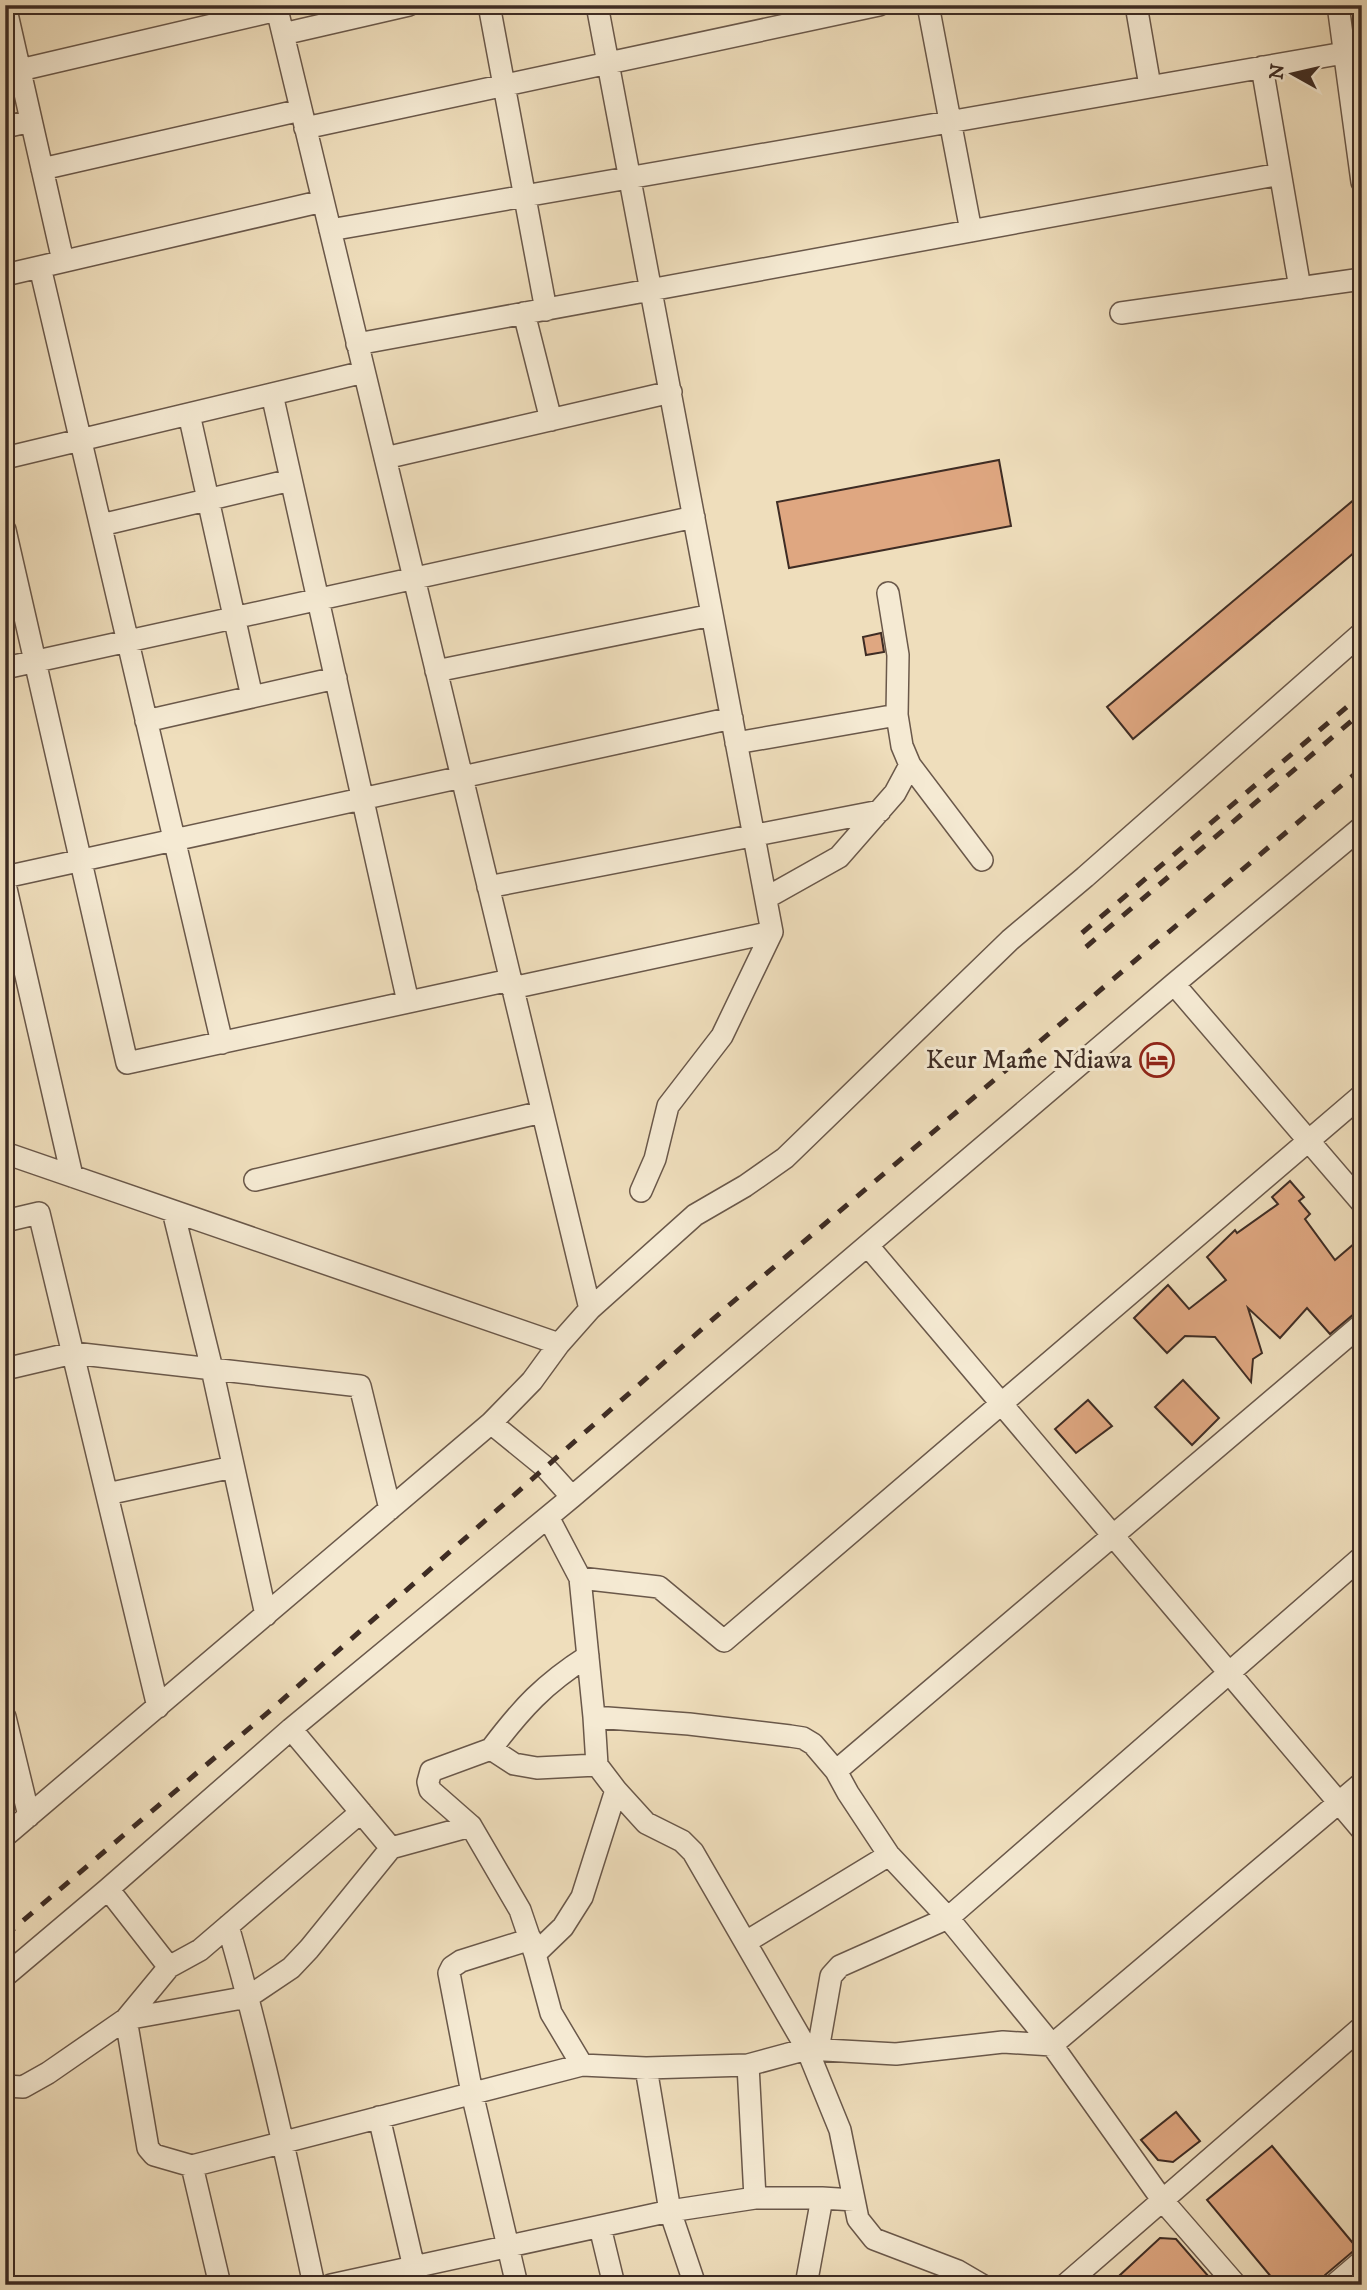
<svg xmlns="http://www.w3.org/2000/svg" width="1367" height="2290" font-family="'IM FELL DW Pica',serif">
<style>
.building{fill:#dfa781;stroke:#3e2c24;stroke-width:2}
.lines{fill:none;stroke-linecap:round;stroke-linejoin:round}
.minor-casing{stroke:#6a584a;stroke-width:24}
.minor{stroke:#f5ead3;stroke-width:21}
.rail{stroke:#3e2c24;stroke-width:5;stroke-dasharray:12 12;stroke-linecap:butt}
.labels{text-anchor:middle;dominant-baseline:central;stroke-width:6;stroke-linejoin:round;paint-order:stroke}
.poi-label{font-size:26px;fill:#3e2c24;stroke:#f5ead3;text-anchor:end}
</style>
<rect width="100%" height="100%" fill="#efdebc"/>
<filter id="stains"><feTurbulence type="fractalNoise" baseFrequency=".00286" numOctaves="4"/><feColorMatrix values="0 0 0 0 .2 0 0 0 0 .09 0 0 0 0 .02 0 0 0 .5 -.17"/></filter>
<radialGradient id="worn" r=".72"><stop offset=".6" stop-color="#630" stop-opacity="0"/><stop offset="1" stop-color="#630" stop-opacity=".3"/></radialGradient>
<path class="building" d="M999,460L1011,526L789,568L777,502Z
M1362,493V546L1133,739L1107,707Z
M881,633L884,652L866,655L863,637Z
M1290,1181L1304,1197L1299,1201L1310,1214L1305,1219L1335,1260L1362,1237V1291L1354,1298L1362,1307V1311L1354,1314L1330,1334L1307,1308L1280,1338L1248,1308L1262,1353L1253,1359L1251,1382L1215,1337L1185,1336L1167,1353L1134,1318L1168,1285L1189,1309L1226,1280L1207,1257L1235,1230L1237,1233L1278,1204L1272,1197Z
M1183,1380L1219,1418L1192,1445L1155,1407Z
M1088,1400L1112,1426L1076,1453L1055,1429Z
M1176,2112L1200,2141L1173,2162L1158,2160L1141,2140Z
M1272,2146L1357,2248L1325,2275L1321,2285H1278L1207,2200Z
M1160,2238L1176,2239L1216,2285H1125L1119,2276Z"/>
<g class="lines">
<g class="minor-casing">
<path id="minor" d="M5,5L63,261
M276,5L590,1309
M489,5L546,310
M597,5L772,932L722,1036L668,1106L655,1159L641,1191
M928,5L971,231
M1136,5L1150,86
M1338,5L1362,182
M283,34L409,5
M1262,67L1300,288
M20,70L277,10
M5,127L31,121
M305,128L879,5
M42,169L301,110
M330,230L1344,53
M40,267L222,1043
M5,275L323,201
M524,313L551,420
M1121,313L1362,279
M357,344L1280,174
M272,394L408,1002
M189,414L252,697
M5,458L364,372
M385,458L671,392
M101,525L291,480
M5,530L127,1063L510,980
M888,593L898,655L897,715L902,746L910,765L982,860
M5,668L694,517
M436,671L712,615
M146,721L336,678
M736,743L897,715
M5,877L732,718
M5,884L72,1176
M488,887L880,811
M766,898L839,857L895,793L910,765
M1174,984L1362,1203
M512,988L772,932
M5,1153L559,1344
M255,1180L542,1112
M173,1211L212,1369L266,1615
M5,1221L39,1213L158,1707
M868,1246L1362,1830
M5,1369L73,1353L360,1386L390,1509
M491,1423L545,1467L572,1497
M107,1494L233,1467
M548,1517L580,1578L594,1717
M580,1578L659,1587L724,1641L1362,1095
M5,1717L29,1816
M291,1729L391,1848
M491,1749C522,1708 544,1684 588,1656
M597,1765L537,1768L514,1764L491,1749L431,1771L428,1782L430,1790L471,1826L520,1910L535,1954L563,1927L582,1897L616,1790
M836,1771L1362,1324
M5,1836L491,1423L532,1381L559,1344L590,1309L695,1215L745,1186L785,1158L1010,940L1085,877L1362,633
M108,1889L169,1967L200,1950L361,1812
M228,1926C262,2044 288,2164 314,2285
M746,1942L889,1855
M535,1954L551,2013L582,2065
M169,1967L126,2019L148,2148L154,2155L192,2166L582,2065L646,2068L748,2065L807,2049L896,2054L1003,2042L1052,2045L1362,1783
M5,1976L108,1889L291,1729L572,1497L1174,984L1362,827
M818,2050L831,1976L840,1966L948,1918L1362,1557
M748,2065L755,2198
M646,2068L670,2211L695,2285
M5,2086L23,2087L48,2073L126,2019L248,1997L291,1968L309,1949L391,1848L471,1826
M379,2117L418,2285
M192,2166L220,2285
M600,2227L614,2285
M331,2285L670,2211L755,2198H822L854,2200
M517,2285L472,2093L449,1973L452,1967L461,1961L531,1939
M806,2285L822,2198
M982,2285L958,2271L874,2239L858,2219L840,2130L807,2049L693,1852L682,1841L646,1823L616,1790L597,1765L594,1717L689,1724L790,1736L803,1738L813,1744L836,1771L848,1793L889,1855L948,1918L1052,2045L1163,2201L1236,2285
M1065,2285L1362,2027
M1334,2285L1362,2261"/>
</g>
<use href="#minor" class="minor"/>
<path class="rail" d="M1082,933L1362,694
M1086,947L1362,712
M5,1936L272,1709L728,1306L1362,768"/>
</g>
<defs>
<g id="hotel-ring" transform="scale(1.75)"><circle r="9.5" fill="#f5ead3" stroke="#8f2418" stroke-width="1.5"/><path d="M-6-4.5h1.5V1H6V5H4.5V3h-9V5H-6ZM-4 0a1.8 1.8 0 1 1 3.6 0ZM.5 0V-2.5h3Q6-2.5 6 0Z" fill="#8f2418"/></g>
</defs>
<g fill-rule="evenodd">
<use href="#hotel-ring" x="1157" y="1060"/>
</g>
<g class="labels">
<g class="poi-label">
<text x="1132" y="1060">Keur Mame Ndiawa</text>
</g>
</g>
<rect width="1367" height="2290" fill="none" stroke="#efdebc" stroke-width="28"/>
<rect x="7" y="7" width="1353" height="2276" fill="none" stroke="#3e2c24" stroke-width="3.5"/>
<rect x="14" y="14" width="1339" height="2262" fill="none" stroke="#3e2c24" stroke-width="2"/>
<g transform="translate(1293 74) rotate(278)" stroke="#f5ead3" stroke-width="5" paint-order="stroke">
<path d="M0-5L12 26L0 18L-12 26Z" fill="#3e2c24"/>
<text y="-10" font-size="19" font-weight="bold" text-anchor="middle" fill="#3e2c24">N</text>
</g>
<rect width="100%" height="100%" filter="url(#stains)"/>
<rect width="100%" height="100%" fill="url(#worn)"/>
</svg>
